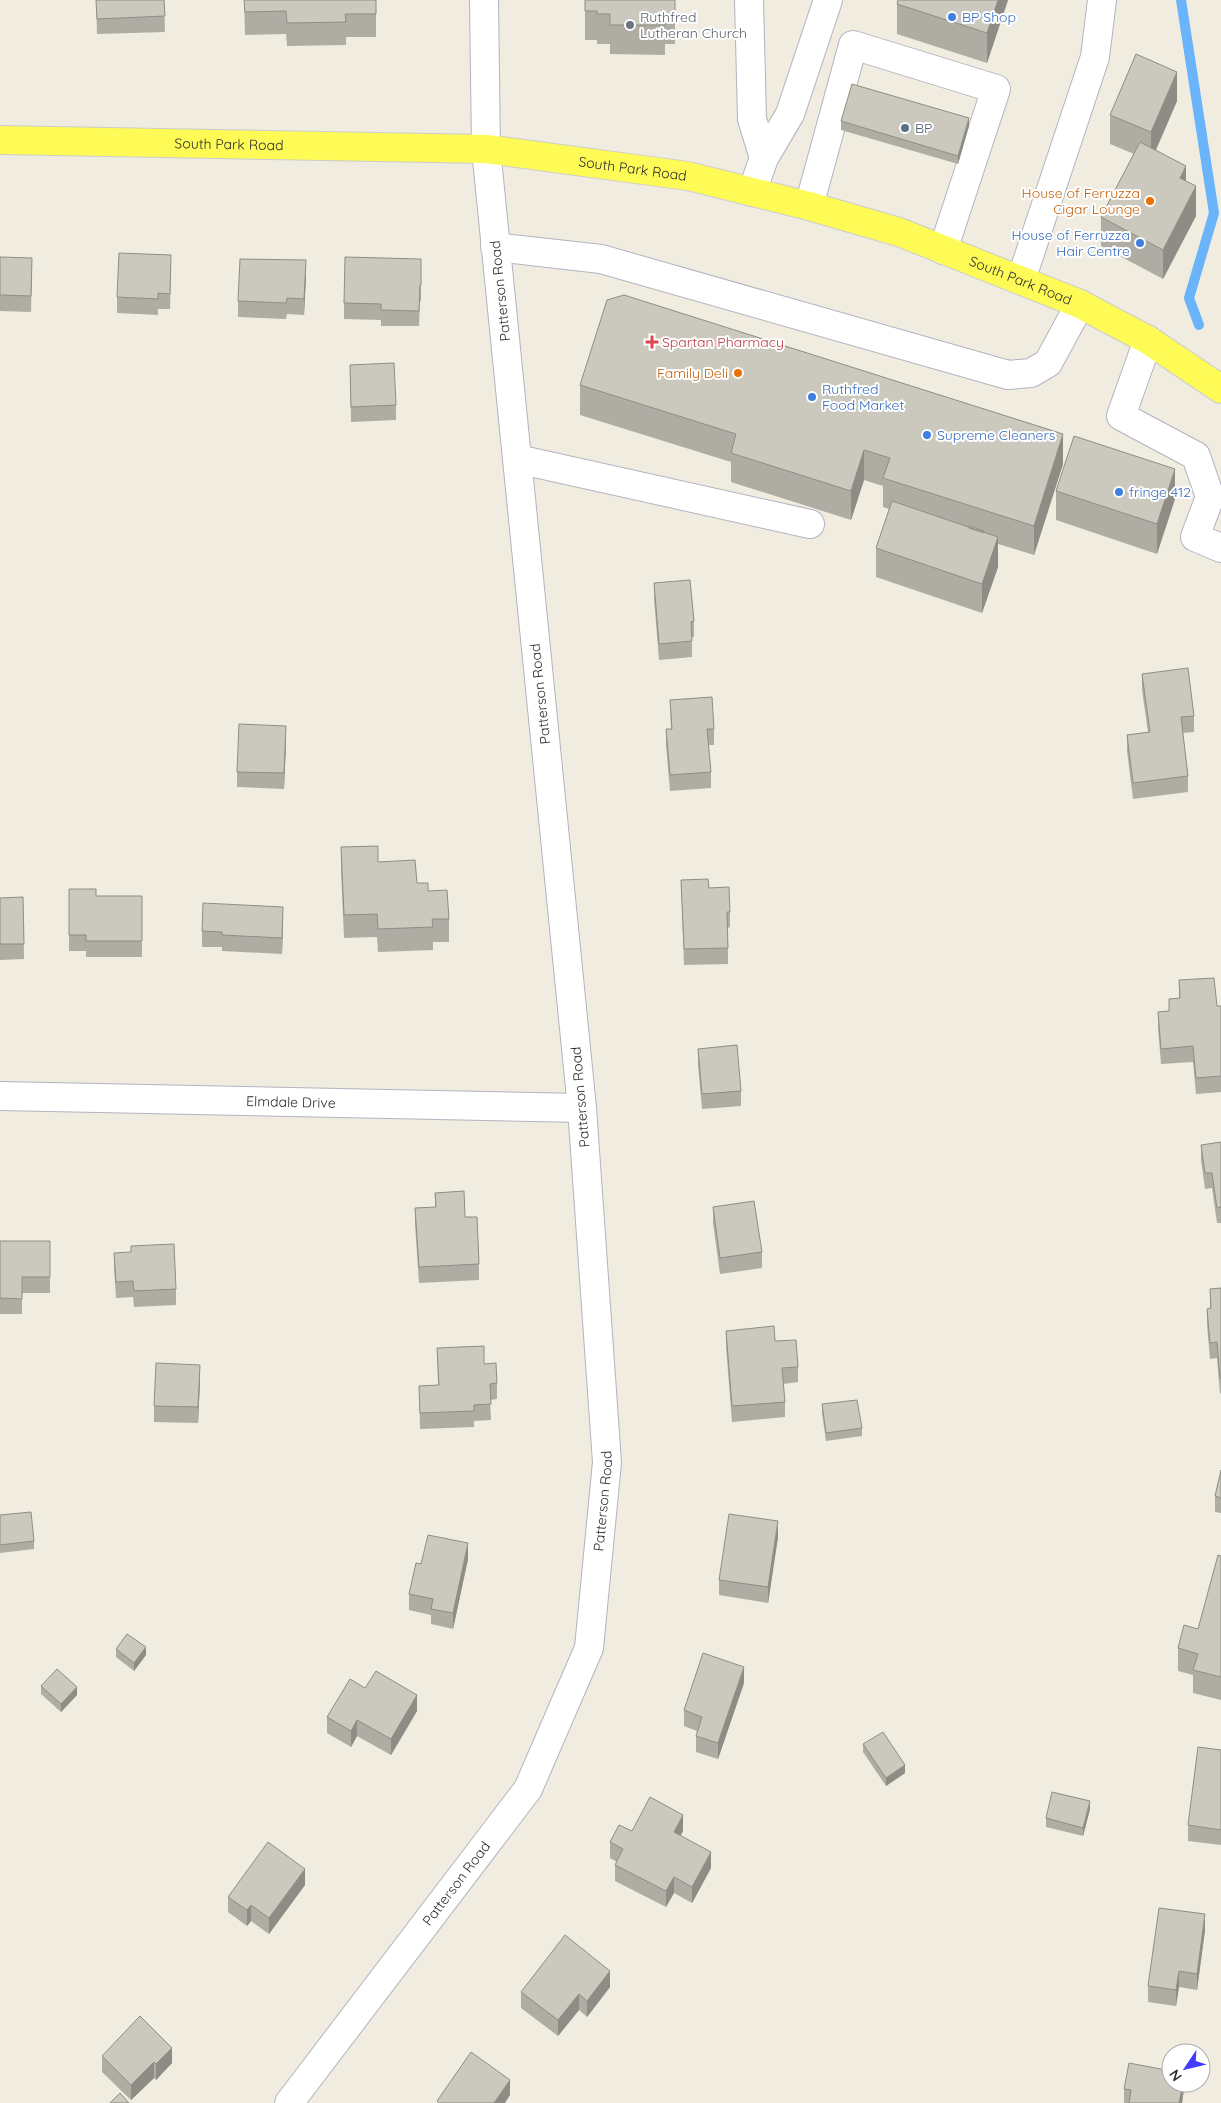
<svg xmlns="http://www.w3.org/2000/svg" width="1221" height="2103" font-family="Quicksand,sans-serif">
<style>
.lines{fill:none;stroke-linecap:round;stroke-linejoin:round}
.stream{stroke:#69b4fa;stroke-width:10}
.minor-casing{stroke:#b3b3c2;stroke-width:30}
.major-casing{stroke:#cdcdcd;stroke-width:30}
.minor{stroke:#fff;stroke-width:28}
.major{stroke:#fefb56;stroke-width:28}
.wall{fill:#afada3}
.shaded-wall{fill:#8e8d85}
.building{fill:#cbc9be;stroke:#8e8d85}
.shop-dot{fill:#3f7fe0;stroke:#fff;stroke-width:2}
.worship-dot{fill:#6b7280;stroke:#fff;stroke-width:2}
.service-dot{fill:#5c6f8a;stroke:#fff;stroke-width:2}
.food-dot{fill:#e8710a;stroke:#fff;stroke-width:2}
.health-dot{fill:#e0444e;stroke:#fff;stroke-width:2}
.labels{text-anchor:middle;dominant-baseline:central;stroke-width:4;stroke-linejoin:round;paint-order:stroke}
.worship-label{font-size:14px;fill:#5b616d;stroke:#fff;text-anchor:start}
.shop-label{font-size:14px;fill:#366cbe;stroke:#fff;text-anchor:start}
.service-label{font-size:14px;fill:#4e5e75;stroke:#fff;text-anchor:start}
.street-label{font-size:14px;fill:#2d2d2d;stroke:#fff}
.food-label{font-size:14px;fill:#c56008;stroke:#fff;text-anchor:end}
.health-label{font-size:14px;fill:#be3a42;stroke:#fff;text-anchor:start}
</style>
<rect width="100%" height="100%" fill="#f0ecdf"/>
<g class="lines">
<path class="stream" d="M1181,0L1214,213L1189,298L1199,325"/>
<g class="minor-casing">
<g id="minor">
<path d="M749,0L752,119L764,158"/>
<path d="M752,192L764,158L790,114L828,0"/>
<path d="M809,206L853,45L996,89L943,250"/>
<path d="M495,247L601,259L1008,375L1031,373L1048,363L1080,304"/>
<path d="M1021,280L1095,57L1102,0"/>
<path d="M1148,340L1121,416L1196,456L1210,497L1195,537L1221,548"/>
<path d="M517,459L810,524"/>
<path id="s1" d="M0,1096L582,1108"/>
<path id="s2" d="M289,2103L528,1789L589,1648L607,1462L582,1108L486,149L484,0"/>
</g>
</g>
<g class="major-casing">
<g id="major">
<path id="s3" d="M0,140L486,149L688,176L809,206L899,232L1080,304L1148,340L1221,389"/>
</g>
</g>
<use href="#minor" class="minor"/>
<use href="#major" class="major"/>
</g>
<path class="wall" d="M96,0H164L165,32L97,34Z
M244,0L376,14V37H346V45L287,46L286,34L245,35Z
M585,0H675V44H665V55L610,54V44H597V40H585Z
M1008,0L987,63L897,34V4Z
M1177,101L1156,150L1186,181L1196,216L1163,279L1101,246V217L1134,154L1110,144V115Z
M841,121L969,126L958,164L841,130Z
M0,257L32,274L31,312L0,311Z
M421,259V301H420L419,326H381V320L344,319V303Z
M171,271L170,309H158V315L117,313V297Z
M306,276L304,315L287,314L286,319L238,317V301Z
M350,365L396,405V420L351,422Z
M580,385L1063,464L1034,555L998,544V567L982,613L876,577V548L889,509L883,507V486L864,480L851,520L731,482V462L580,415Z
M1056,491L1175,499L1157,554L1056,520Z
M654,583L694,621V637H692V657L659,660L654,599Z
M1142,674L1194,716V732L1183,733L1188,776V792L1133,799L1127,751V735L1148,732L1142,690Z
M670,700L714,729V745H708L711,772V788L670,791L666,745V729H671Z
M286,742L284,789L237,787V772Z
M341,847L378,862L428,891L449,919V942H433V950L378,952L377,937L344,938L341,870Z
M681,880L709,888L730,912V927L728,928V964L684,965Z
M69,889L96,896H142V957H86V951H69Z
M23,897L24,959L0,960V898Z
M283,922L282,954L222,951V947H202V931Z
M1179,980L1217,1006H1221V1092L1196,1094L1193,1062L1161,1064L1158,1028V1012L1169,1011V999L1179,998Z
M698,1049L741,1091V1106L702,1109L698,1065Z
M1221,1142V1223H1217L1212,1188L1205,1189L1201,1160V1145Z
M435,1193L465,1217L479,1264V1280L419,1283L415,1224V1208L435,1207Z
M713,1207L762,1252V1268L720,1274L713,1223Z
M0,1241H50V1293H22V1314H0Z
M114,1253L176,1289V1305L134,1307L133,1297L116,1298L114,1268Z
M1221,1288V1393L1220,1394L1217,1358L1210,1359L1207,1325V1309H1210V1289Z
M726,1331L775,1341L798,1367V1382L783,1384L785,1402V1417L732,1422L726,1347Z
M437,1348L484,1364L497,1383V1399L490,1400L491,1420L474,1421V1427L420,1429L419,1386L438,1385Z
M200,1381L198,1423L154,1422V1406Z
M822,1404L862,1428V1436L826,1441L822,1413Z
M1221,1470V1513L1215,1512V1496Z
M0,1515L34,1541V1549L0,1553Z
M778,1537L768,1603L719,1595V1580Z
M1221,1556V1700L1193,1693V1675L1178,1671V1648L1198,1629Z
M468,1559L453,1629L431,1624V1615L409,1610V1594L421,1564Z
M116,1649L146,1655L134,1671L116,1657Z
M744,1683L718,1759L696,1752V1736L697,1731L684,1726V1710Z
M41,1686L77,1695L61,1712L41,1694Z
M365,1688L417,1711L391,1755L357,1736L351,1747L327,1733V1717Z
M863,1744L905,1773L886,1786L863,1752Z
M1221,1750V1845L1188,1841V1825Z
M1090,1809L1083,1836L1046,1827V1818Z
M632,1831H683L680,1836L711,1868L692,1903L674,1893L666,1907L615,1881V1865L617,1862L610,1858V1842Z
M305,1885L269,1934L251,1921L247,1926L228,1912V1897Z
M1205,1930L1197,1990L1179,1987L1176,2006L1148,2002V1986Z
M610,1987L587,2017L579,2010L558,2036L521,2008V1992Z
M102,2056L172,2063L156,2080L154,2078L131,2100L102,2072Z
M1184,2083V2089L1182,2103H1124V2089Z"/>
<path class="shaded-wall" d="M998,0H1008L987,63V33Z
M1177,72V101L1151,161V132Z
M969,118V126L958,164V156Z
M1186,166V196L1180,178Z
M1196,186V216L1163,279V250Z
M306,260V276L304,315V299Z
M1063,434V464L1034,555V526Z
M864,450V480L851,520V491Z
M1175,469V499L1157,554V524Z
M998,537V567L982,613V584Z
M286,726V742L284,789V773Z
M283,907V922L282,954V938Z
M200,1365V1381L198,1423V1407Z
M778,1521V1537L768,1603V1587Z
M468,1543V1559L453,1629V1613Z
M146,1647V1655L134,1671V1663Z
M744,1667V1683L718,1759V1743Z
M77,1687V1695L61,1712V1704Z
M417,1695V1711L391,1755V1739Z
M357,1720V1736L351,1747V1731Z
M905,1765V1773L886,1786V1778Z
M1090,1801V1809L1083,1836V1828Z
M683,1815V1831L674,1848V1832Z
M711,1852V1868L692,1903V1887Z
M305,1869V1885L269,1934V1918Z
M674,1877V1893L666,1907V1891Z
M251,1905V1921L247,1926V1910Z
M1205,1914V1930L1197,1990V1974Z
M610,1971V1987L587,2017V2001Z
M1179,1971V1987L1176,2006V1990Z
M579,1994V2010L558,2036V2020Z
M172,2048V2063L156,2080V2064Z
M154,2062V2078L131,2100V2085Z
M510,2080V2095L505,2103H494Z
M1183,2083H1184V2089L1182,2103H1179Z"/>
<path class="building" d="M96,0H164L165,16L97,19Z
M244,0H376V14H345L346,22L287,23L286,11L245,12Z
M585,0H675V15H665V25H610V14H597V11H585Z
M898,0H998L987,33L897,4Z
M1136,54L1177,72L1151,132L1110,115Z
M852,84L969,118L958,156L841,121Z
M1140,142L1186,166L1180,178L1196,186L1163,250L1101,217Z
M119,253L171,255L170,294L158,293V299L117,297Z
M0,257L32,258L31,296L0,295Z
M345,257L421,259V285H420L419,311L381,310V304L344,303Z
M240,259L306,260L304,299L287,298L286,303L238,301Z
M624,295L1063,434L1034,526L883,478L890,458L864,450L851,491L731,453L736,434L580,385L607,300Z
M394,363L396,405L351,407L350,365Z
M1074,436L1175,469L1157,524L1056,491Z
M892,501L998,537L982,584L876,548Z
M970,526L984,531V533L969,528Z
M690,580L694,621L691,622L692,641L659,644L654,583Z
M1188,668L1194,716L1181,717L1188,776L1133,783L1127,735L1150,732L1142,674Z
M712,697L714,729H707L711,772L670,775L666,729H672L670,700Z
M239,724L286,726L284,773L237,772Z
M378,846V862L415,860L417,883H428V891L447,890L449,919H432L433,927L378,929L377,914L344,915L341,847Z
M708,879L709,888L729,887L730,912H727L728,948L684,949L681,880Z
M69,889H96V896H142V941H86V935H69Z
M23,897L24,944H0V898Z
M203,903L283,907L282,938L222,935V932L202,931Z
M1214,978L1217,1006H1221V1076L1196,1078L1193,1046L1161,1049L1158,1012L1169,1011V999L1180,998L1179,980Z
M737,1045L741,1091L702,1094L698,1049Z
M1221,1142V1207L1217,1208L1212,1173H1205L1201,1145Z
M464,1191L465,1217H477L479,1264L419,1267L415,1208L436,1207L435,1193Z
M754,1201L762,1252L720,1258L713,1207Z
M0,1241H50V1277H22V1299L0,1298Z
M174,1244L176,1289L134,1291L133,1281L116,1282L114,1253L131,1252V1246Z
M1221,1288V1378H1220L1217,1342L1210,1343L1207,1309L1211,1308L1210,1289Z
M774,1326L775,1341L796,1340L798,1367L782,1368L785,1402L732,1406L726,1331Z
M484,1346V1364L496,1363L497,1383L490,1384L491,1404L474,1405V1411L420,1413L419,1386L439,1385L437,1348Z
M156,1363L200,1365L198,1407L154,1406Z
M857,1400L862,1428L826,1433L822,1404Z
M1221,1470V1498L1215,1496Z
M31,1512L34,1541L0,1545V1515Z
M729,1514L778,1521L768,1587L719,1580Z
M428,1535L468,1543L453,1613L431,1609L433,1599L409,1594L416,1563L421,1564Z
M1218,1555L1221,1556V1677L1193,1670L1198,1654L1178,1648L1184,1625L1198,1629Z
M127,1634L146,1647L134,1663L116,1649Z
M703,1653L744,1667L718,1743L696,1736L702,1717L684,1710Z
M57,1669L77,1687L61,1704L41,1686Z
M376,1671L417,1695L391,1739L357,1720L351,1731L327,1717L350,1679L365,1688Z
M883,1732L905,1765L886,1778L863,1744Z
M1198,1747L1221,1750V1830L1188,1825Z
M1052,1792L1090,1801L1083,1828L1046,1818Z
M650,1797L683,1815L674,1832L711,1852L692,1887L674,1877L666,1891L615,1865L623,1849L610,1842L619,1825L632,1831Z
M268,1842L305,1869L269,1918L251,1905L247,1910L228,1897Z
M1159,1908L1205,1914L1197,1974L1179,1971L1176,1990L1148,1986Z
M565,1935L610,1971L587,2001L579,1994L558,2020L521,1992Z
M140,2016L172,2048L156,2064L154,2062L131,2085L102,2056Z
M471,2052L510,2080L494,2103H439L437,2101Z
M1129,2063L1171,2071V2083H1183L1179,2103H1129L1131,2090L1124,2089Z
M120,2093L129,2103H110Z"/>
<g class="shop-dot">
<circle cx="952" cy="17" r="5"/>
<circle cx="1140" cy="243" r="5"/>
<circle cx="812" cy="397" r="5"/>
<circle cx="927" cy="435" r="5"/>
<circle cx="1119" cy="492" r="5"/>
</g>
<circle class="worship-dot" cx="630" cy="25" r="5"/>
<circle class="service-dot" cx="905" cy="128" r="5"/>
<g class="food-dot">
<circle cx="1150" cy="201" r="5"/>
<circle cx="738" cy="373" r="5"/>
</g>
<path class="health-dot" d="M649.5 334.5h5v5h5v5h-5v5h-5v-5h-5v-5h5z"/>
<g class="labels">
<g class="worship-label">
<text x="640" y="17">Ruthfred<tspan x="640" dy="16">Lutheran Church</tspan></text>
</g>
<g class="shop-label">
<text x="962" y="17">BP Shop</text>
<text x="1130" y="235" text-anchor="end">House of Ferruzza<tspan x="1130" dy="16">Hair Centre</tspan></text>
<text x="822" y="389">Ruthfred<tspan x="822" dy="16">Food Market</tspan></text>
<text x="937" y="435">Supreme Cleaners</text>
<text x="1129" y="492">fringe 412</text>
</g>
<g class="service-label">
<text x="915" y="128">BP</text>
</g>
<g class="street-label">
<text stroke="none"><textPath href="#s3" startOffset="229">South Park Road</textPath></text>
<text stroke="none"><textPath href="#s3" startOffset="634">South Park Road</textPath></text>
<text stroke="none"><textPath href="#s3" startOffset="1039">South Park Road</textPath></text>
<text transform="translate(500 291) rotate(-96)">Patterson Road</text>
<text transform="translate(540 694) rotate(-96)">Patterson Road</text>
<text transform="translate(580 1097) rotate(-95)">Patterson Road</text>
<text stroke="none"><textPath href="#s1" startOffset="291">Elmdale Drive</textPath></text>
<text stroke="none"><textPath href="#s2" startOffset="696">Patterson Road</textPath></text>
<text stroke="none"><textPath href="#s2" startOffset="276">Patterson Road</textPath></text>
</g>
<g class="food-label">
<text x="1140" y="193">House of Ferruzza<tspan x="1140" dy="16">Cigar Lounge</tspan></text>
<text x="728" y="373">Family Deli</text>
</g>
<g class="health-label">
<text x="662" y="342">Spartan Pharmacy</text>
</g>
</g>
<g transform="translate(1186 2068) rotate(235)"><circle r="24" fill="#ffffff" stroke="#ababab"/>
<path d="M0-4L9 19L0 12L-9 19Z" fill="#423cff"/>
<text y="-8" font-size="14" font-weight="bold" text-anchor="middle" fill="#2d2d2d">N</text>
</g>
</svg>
